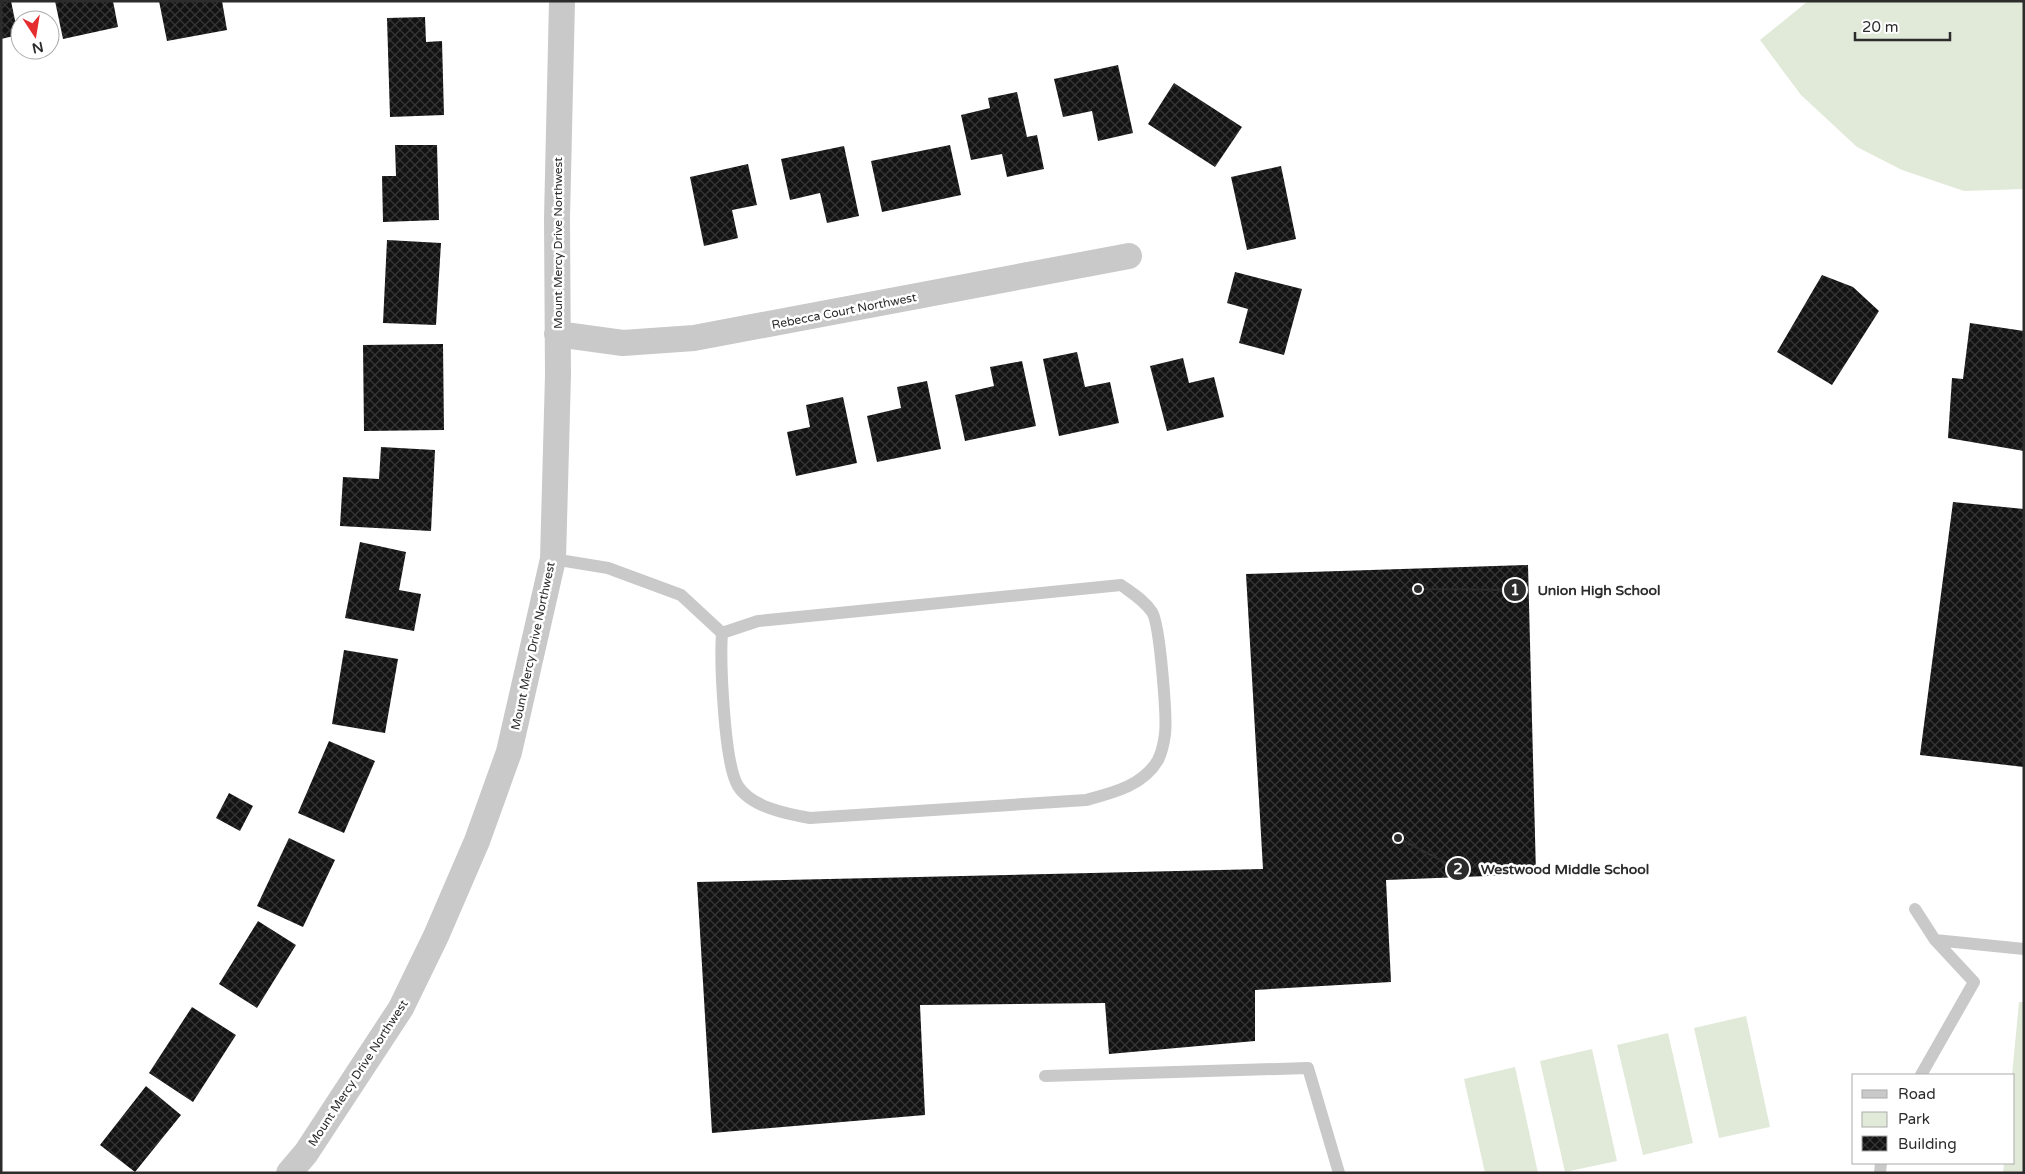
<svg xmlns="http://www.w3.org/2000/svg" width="2025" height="1174" font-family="'Varela Round',sans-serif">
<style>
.park{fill:#e1ead8}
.building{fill:url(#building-cross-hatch)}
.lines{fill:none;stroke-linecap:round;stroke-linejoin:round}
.service{stroke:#c9c9c9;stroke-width:12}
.minor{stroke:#c9c9c9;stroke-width:26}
.labels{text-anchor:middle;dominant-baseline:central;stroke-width:5;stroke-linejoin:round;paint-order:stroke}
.street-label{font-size:12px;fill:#2c2c2c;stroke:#fff}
.leader{fill:none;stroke:#2c2c2c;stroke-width:2}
.callout-dot{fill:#2c2c2c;stroke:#fff;stroke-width:2}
.mark-label{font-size:15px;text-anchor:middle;font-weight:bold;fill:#fff}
.callout-label{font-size:14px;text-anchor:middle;font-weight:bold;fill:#2c2c2c;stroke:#fff;stroke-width:5;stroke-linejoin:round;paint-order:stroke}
</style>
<defs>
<pattern id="building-cross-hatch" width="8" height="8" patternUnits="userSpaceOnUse" patternTransform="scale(1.25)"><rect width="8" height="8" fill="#131313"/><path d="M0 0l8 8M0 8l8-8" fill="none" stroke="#363636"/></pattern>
</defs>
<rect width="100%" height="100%" fill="#fff"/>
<path class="park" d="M1808,1H2024V189L1964,191L1902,170L1857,147L1801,95L1760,40Z
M2019,1002H2024V1173H2003L2004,1163H2014L2012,1075Z
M1746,1016L1770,1127L1719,1138L1694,1028Z
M1668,1033L1693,1143L1643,1155L1617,1045Z
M1592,1049L1617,1161L1565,1172L1540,1061Z
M1515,1067L1538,1173H1485L1464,1079Z"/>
<path class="building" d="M1,1H11L18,35L1,39Z
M55,1H113L118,27L63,39Z
M159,1H222L227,30L167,41Z
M425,17L426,42L442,41L444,115L390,117L387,18Z
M1118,65L1133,133L1098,141L1092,111L1063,117L1054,79Z
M1174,83L1242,127L1215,167L1148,124Z
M1017,92L1027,137L1037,135L1044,169L1007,177L1002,154L971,160L961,115L990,108L988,98Z
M395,145H437L439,220L383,222L382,176H396Z
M950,145L961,195L882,212L871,161Z
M844,146L859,216L827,223L820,193L790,200L781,159Z
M748,164L757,205L732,210L738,238L704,246L690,177Z
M1281,166L1296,239L1247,250L1231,177Z
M387,240L441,243L436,325L383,323Z
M1235,272L1302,289L1284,355L1239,343L1248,309L1227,303Z
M1822,275L1853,287L1879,311L1832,385L1777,352Z
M1970,323L2024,331V451L1948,438L1952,378L1963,379Z
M443,344L444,430L364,431L363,345Z
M1077,352L1085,387L1110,382L1119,423L1059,436L1043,359Z
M1183,358L1189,383L1214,377L1224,417L1167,431L1150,366Z
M1022,361L1036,426L965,441L955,395L994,386L990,367Z
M927,381L941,449L877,462L867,416L901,408L897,387Z
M843,397L857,463L796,476L787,432L810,427L806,405Z
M381,447L435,450L431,531L340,526L343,477L379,479Z
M1953,502L2024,509V767L1920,755Z
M360,542L406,552L399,590L421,594L414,631L345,618Z
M1528,565L1536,874L1386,880L1391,982L1255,990V1041L1109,1054L1105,1003L920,1005L925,1115L712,1133L697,882L1263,869L1246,574Z
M344,650L398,659L385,733L332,724Z
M329,741L375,761L344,833L298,813Z
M229,793L253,806L240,831L216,818Z
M289,838L335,860L303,927L257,906Z
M258,921L296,945L257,1008L219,984Z
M192,1007L236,1035L193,1102L149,1073Z
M146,1086L181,1115L135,1172L100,1145Z"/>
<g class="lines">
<path class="service" d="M553,559L608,568L681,595L722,633L758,621L1121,585C1132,593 1144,600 1152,612C1160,624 1167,718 1165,734C1164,742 1161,754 1158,760C1143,786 1112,793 1086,800L810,818C787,814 751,807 738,786C724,764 720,660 722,633
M1915,909L1935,940L1974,982L1921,1075
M1935,940L2024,949
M1045,1076L1308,1068L1339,1173
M1880,1173L1881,1163"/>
<path class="minor" d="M557,334L623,343L694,338L1129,256
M289,1173L306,1153L401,1008L436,936L477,841L509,752L553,559L558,375L557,218L562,1"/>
</g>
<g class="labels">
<g class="street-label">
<text transform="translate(558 243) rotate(-90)">Mount Mercy Drive Northwest</text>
<text transform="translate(844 311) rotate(-11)">Rebecca Court Northwest</text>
<text transform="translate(533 646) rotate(-78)">Mount Mercy Drive Northwest</text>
<text transform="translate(358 1073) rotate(-57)">Mount Mercy Drive Northwest</text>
</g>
</g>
<path class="leader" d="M1418 589L1515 590M1398 838L1458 869"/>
<g class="callout-dot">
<circle cx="1418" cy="589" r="5"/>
<circle cx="1398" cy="838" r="5"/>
<circle cx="1515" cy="590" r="12"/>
<circle cx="1458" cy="869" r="12"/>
</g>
<g class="mark-label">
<text x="1515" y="595">1</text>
<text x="1458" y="874">2</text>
</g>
<g class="callout-label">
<text x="1599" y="595">Union High School</text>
<text x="1565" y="874">Westwood Middle School</text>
</g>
<rect width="2025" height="1174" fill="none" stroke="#2c2c2c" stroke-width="5"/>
<rect x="1852" y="1074" width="162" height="90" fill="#ffffff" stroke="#ababab"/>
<rect x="1862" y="1090" width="25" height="8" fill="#c9c9c9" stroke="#ababab"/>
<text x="1898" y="1099" font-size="15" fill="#2c2c2c">Road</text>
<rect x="1862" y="1112" width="25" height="15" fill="#e1ead8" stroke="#ababab"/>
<text x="1898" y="1124" font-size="15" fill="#2c2c2c">Park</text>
<rect x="1862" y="1136" width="25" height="15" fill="url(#building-cross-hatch)" stroke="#ababab"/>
<text x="1898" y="1149" font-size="15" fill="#2c2c2c">Building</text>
<g transform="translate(35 35) rotate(168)"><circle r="24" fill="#ffffff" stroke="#ababab"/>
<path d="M0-4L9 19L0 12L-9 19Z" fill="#e52c2f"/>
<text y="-8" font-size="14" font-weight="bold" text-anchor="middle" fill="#2c2c2c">N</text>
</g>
<path d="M1855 32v8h95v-8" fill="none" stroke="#2c2c2c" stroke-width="2.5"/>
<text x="1862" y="32" font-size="15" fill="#2c2c2c" stroke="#ffffff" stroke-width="4" paint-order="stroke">20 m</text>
</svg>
